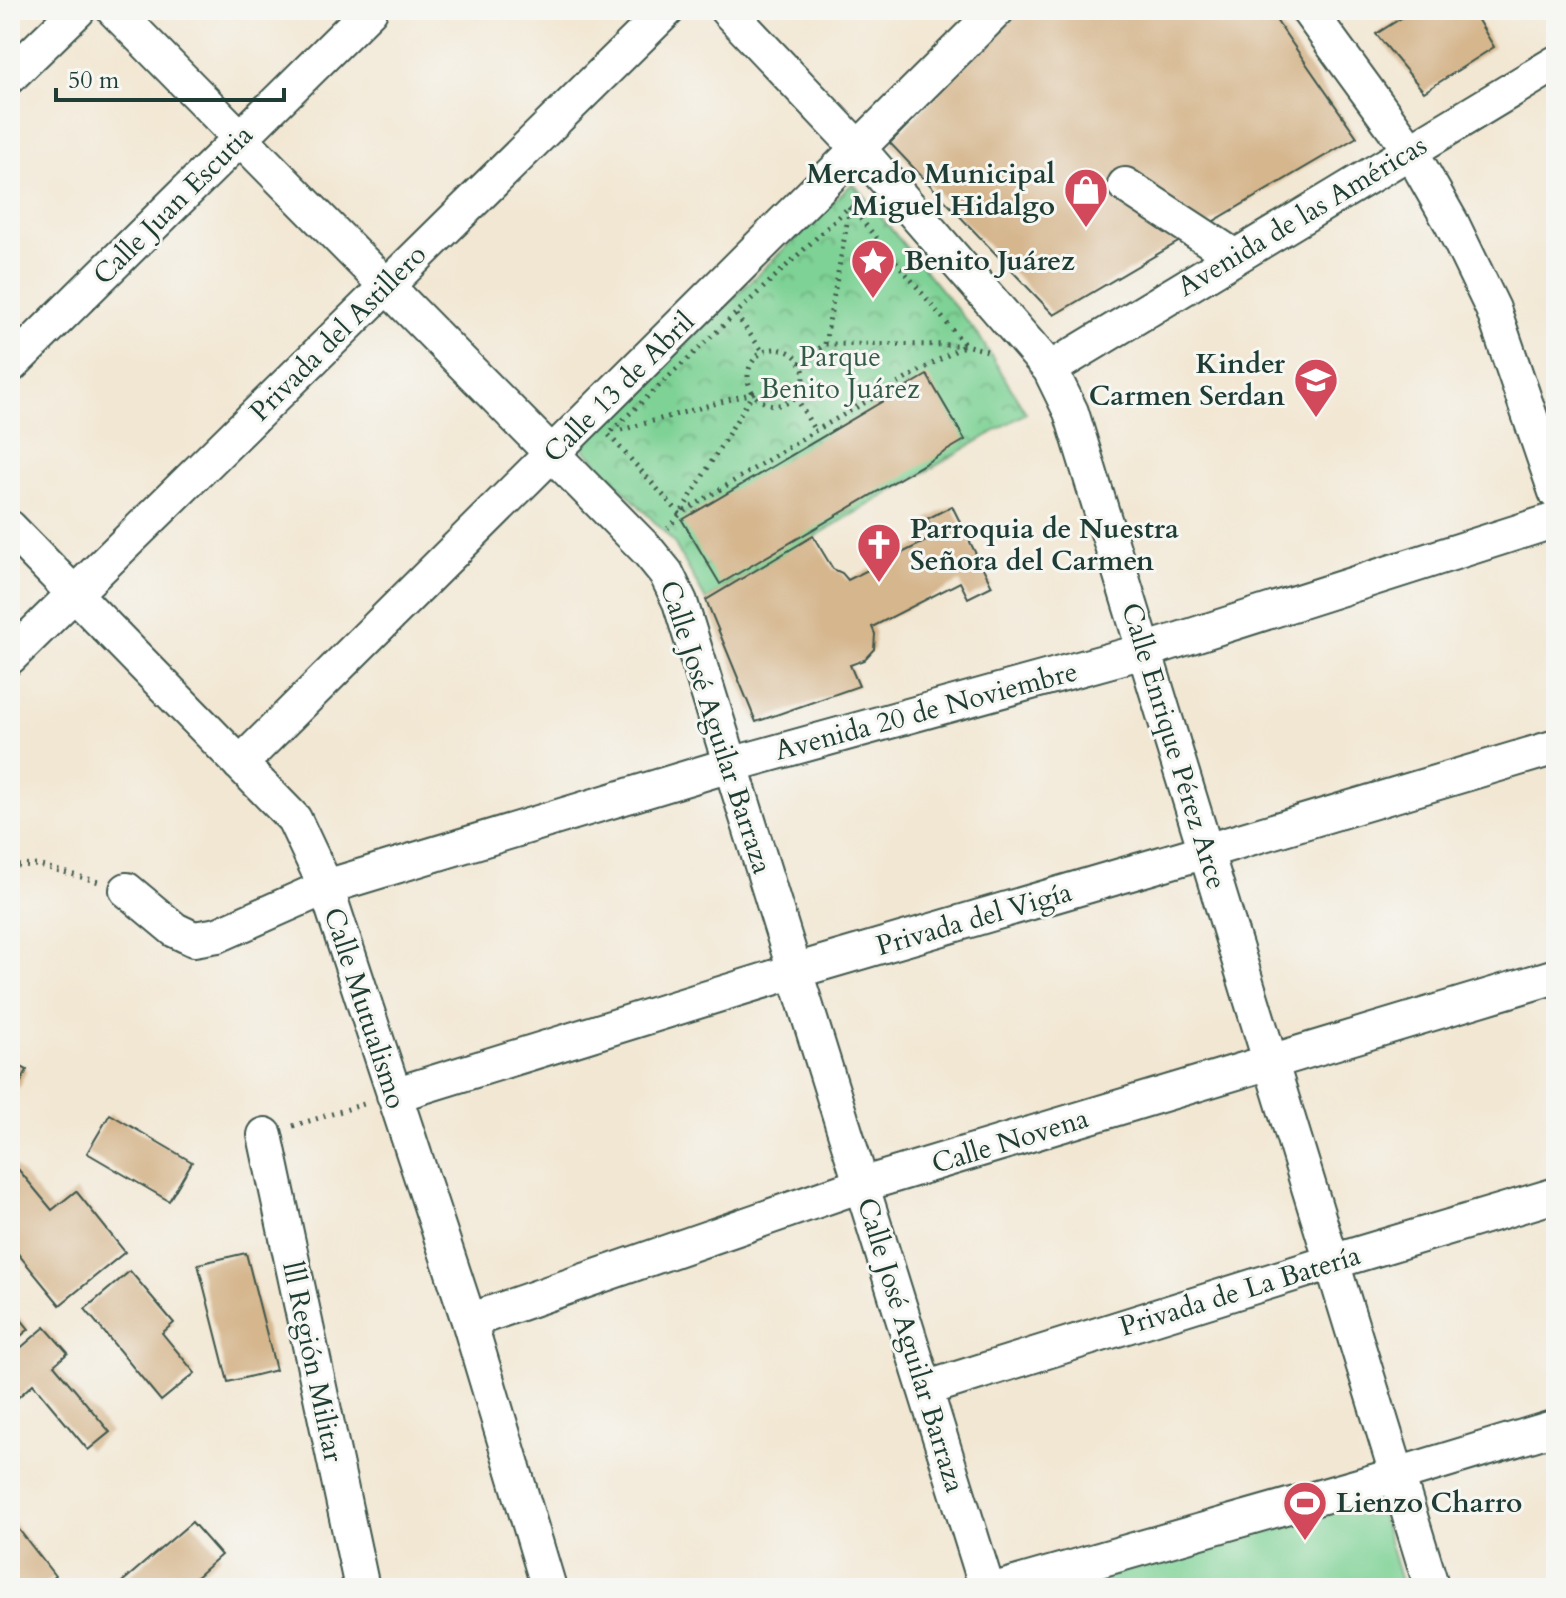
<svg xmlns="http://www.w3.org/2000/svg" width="1566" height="1598" font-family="Cardo,serif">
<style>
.grass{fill:#7ed295;stroke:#4e8864;stroke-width:2}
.park{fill:url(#park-crowns);stroke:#4e8864;stroke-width:2}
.building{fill:#d5b68d}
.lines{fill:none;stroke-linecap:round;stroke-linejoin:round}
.minor-casing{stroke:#3f564c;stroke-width:38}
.path{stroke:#3f564c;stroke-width:5;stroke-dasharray:2 6;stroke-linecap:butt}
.minor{stroke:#fff;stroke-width:34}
.labels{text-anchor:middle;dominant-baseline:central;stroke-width:6;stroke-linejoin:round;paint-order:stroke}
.poi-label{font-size:28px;font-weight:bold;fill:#1f3d34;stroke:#f6f6f2;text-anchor:start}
.street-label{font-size:28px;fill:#1f3d34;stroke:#f6f6f2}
.park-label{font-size:28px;fill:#325b47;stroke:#f6f6f2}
</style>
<defs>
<pattern id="park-crowns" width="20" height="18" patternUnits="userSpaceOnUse" patternTransform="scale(2)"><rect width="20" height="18" fill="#7ed295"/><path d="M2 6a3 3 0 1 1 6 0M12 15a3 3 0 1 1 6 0" fill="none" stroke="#67ac7a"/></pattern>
</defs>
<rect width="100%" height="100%" fill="#f6f6f2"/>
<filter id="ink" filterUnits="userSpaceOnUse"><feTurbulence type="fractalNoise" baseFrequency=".0125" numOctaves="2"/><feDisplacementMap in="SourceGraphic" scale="16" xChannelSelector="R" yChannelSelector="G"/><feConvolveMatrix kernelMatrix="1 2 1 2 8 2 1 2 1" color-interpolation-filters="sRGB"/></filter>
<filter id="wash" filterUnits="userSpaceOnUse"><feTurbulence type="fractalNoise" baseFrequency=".006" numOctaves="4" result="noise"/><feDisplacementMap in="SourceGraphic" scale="32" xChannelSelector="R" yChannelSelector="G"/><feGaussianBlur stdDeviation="1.8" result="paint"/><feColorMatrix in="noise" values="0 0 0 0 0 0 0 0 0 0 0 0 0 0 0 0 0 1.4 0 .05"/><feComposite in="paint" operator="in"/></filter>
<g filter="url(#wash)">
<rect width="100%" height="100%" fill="#f2e7d3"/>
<path class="grass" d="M1375,1495L1403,1588H1065Z"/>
<path class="park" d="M853,183L979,336L1026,413L706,600L673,541L580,445Z"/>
<g id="blocks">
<path class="building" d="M1020,10H1269L1357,137L1054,315L890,143Z
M1414,10H1472L1494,47L1424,92L1376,34Z
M927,375L965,440L720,584L682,520Z
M952,506L992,586L968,598L960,582L872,627L875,634L874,649L864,660L850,665L859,686L756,722L706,600L813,536L833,569L842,573L848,580L936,536L927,519Z
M10,1061L27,1070L10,1104Z
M110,1114L192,1162L169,1201L87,1153Z
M13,1163L52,1210L76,1191L125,1252L60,1305L10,1244V1166Z
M246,1253L276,1370L228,1382L198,1264Z
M130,1271L174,1323L162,1333L195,1373L161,1401L85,1309Z
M10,1306L29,1329L10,1345Z
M45,1327L68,1353L54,1365L110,1432L88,1450L33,1384L14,1401L10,1396V1357Z
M10,1518L55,1576L40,1588H10Z
M192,1522L221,1555L184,1588H115Z"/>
</g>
</g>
<g filter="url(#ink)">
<use href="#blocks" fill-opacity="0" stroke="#3f564c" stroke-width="2"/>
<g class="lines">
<g class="minor-casing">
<path id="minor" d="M114,10L648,551L666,573L680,602L987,1588
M727,10L858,148L1050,369L1071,412L1432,1588
M1308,10L1410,150L1452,224L1493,309L1556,492
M10,76L78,10
M1125,185L1235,257
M10,366L370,10
M1050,369L1556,63
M10,528L294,819L326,887L469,1321L549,1588
M10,657L667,10
M240,764L997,10
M127,890L175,930L194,939L218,935L326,887L730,765L1144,651L1556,520
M394,1095L795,971L1206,851L1556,747
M265,1135L362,1588
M469,1321L861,1185L1556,976
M925,1389L1332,1262L1556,1195
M1001,1588L1397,1475L1556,1427"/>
</g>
<path class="path" d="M850,206L965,345L815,431L680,514L608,434Z
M736,315L763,352
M825,344L850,207
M748 377a28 28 0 1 1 56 0a28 28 0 1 1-56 0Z
M800,363L825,344L965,345L991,352
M796,397L815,431
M621,430L753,393L680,514L668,528
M10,866L38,865L99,882
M293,1126L367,1103"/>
<use href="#minor" class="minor"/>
</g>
</g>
<defs>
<g id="shop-pin" transform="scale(2.3)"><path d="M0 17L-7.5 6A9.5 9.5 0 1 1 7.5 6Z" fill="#d1495b" stroke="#f6f6f2"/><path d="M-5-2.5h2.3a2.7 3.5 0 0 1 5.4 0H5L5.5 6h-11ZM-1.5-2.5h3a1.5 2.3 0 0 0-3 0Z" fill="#fff"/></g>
<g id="sight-pin" transform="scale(2.3)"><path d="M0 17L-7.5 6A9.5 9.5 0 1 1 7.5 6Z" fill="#d1495b" stroke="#f6f6f2"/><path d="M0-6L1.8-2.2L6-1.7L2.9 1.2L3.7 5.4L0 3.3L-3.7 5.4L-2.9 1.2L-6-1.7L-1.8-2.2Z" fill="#fff"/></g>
<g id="school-pin" transform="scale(2.3)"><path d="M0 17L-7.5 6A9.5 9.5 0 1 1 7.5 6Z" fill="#d1495b" stroke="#f6f6f2"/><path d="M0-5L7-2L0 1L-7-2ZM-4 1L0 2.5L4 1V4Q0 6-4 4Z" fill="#fff"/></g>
<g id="church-pin" transform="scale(2.3)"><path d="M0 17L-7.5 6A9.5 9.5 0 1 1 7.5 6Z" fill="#d1495b" stroke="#f6f6f2"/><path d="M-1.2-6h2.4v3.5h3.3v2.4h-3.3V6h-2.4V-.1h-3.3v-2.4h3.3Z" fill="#fff"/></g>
<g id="stadium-pin" transform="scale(2.3)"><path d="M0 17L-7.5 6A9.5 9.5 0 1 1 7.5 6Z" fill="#d1495b" stroke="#f6f6f2"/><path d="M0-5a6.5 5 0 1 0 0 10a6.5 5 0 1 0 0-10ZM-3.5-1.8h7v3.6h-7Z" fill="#fff"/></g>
</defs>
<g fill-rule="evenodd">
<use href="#shop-pin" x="1086" y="190"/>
<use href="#sight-pin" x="873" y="261"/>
<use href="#school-pin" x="1316" y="380"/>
<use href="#church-pin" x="879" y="545"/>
<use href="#stadium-pin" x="1305" y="1503"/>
</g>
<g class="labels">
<g class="poi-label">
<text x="1055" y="174" text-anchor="end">Mercado Municipal<tspan x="1055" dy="32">Miguel Hidalgo</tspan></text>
<text x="904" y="261">Benito Juárez</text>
<text x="1285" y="364" text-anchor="end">Kinder<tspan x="1285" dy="32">Carmen Serdan</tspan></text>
<text x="910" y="529">Parroquia de Nuestra<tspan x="910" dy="32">Señora del Carmen</tspan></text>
<text x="1336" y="1503">Lienzo Charro</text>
</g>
<g class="street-label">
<text transform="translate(173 205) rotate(-45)">Calle Juan Escutia</text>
<text transform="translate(1302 216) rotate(-31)">Avenida de las Américas</text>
<text transform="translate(338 333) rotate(-45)">Privada del Astillero</text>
<text transform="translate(619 387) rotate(-45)">Calle 13 de Abril</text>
<text transform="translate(926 711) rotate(-15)">Avenida 20 de Noviembre</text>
<text transform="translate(716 727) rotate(72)">Calle José Aguilar Barraza</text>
<text transform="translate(1174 746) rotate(73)">Calle Enrique Pérez Arce</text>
<text transform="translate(974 919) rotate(-16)">Privada del Vigía</text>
<text transform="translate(365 1008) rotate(72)">Calle Mutualismo</text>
<text transform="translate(1010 1141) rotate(-17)">Calle Novena</text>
<text transform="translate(1240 1291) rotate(-17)">Privada de La Batería</text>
<text transform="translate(911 1345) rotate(73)">Calle José Aguilar Barraza</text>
<text transform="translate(313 1362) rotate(78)">lll Región Militar</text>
</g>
<g class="park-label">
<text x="840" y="357">Parque<tspan x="840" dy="32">Benito Juárez</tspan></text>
</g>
</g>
<rect width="1566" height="1598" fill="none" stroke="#f6f6f2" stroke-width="40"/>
<path d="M56 88v12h228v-12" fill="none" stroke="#1f3d34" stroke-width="4"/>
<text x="68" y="88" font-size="24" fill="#1f3d34" stroke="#f6f6f2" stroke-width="6" paint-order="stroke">50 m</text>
</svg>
